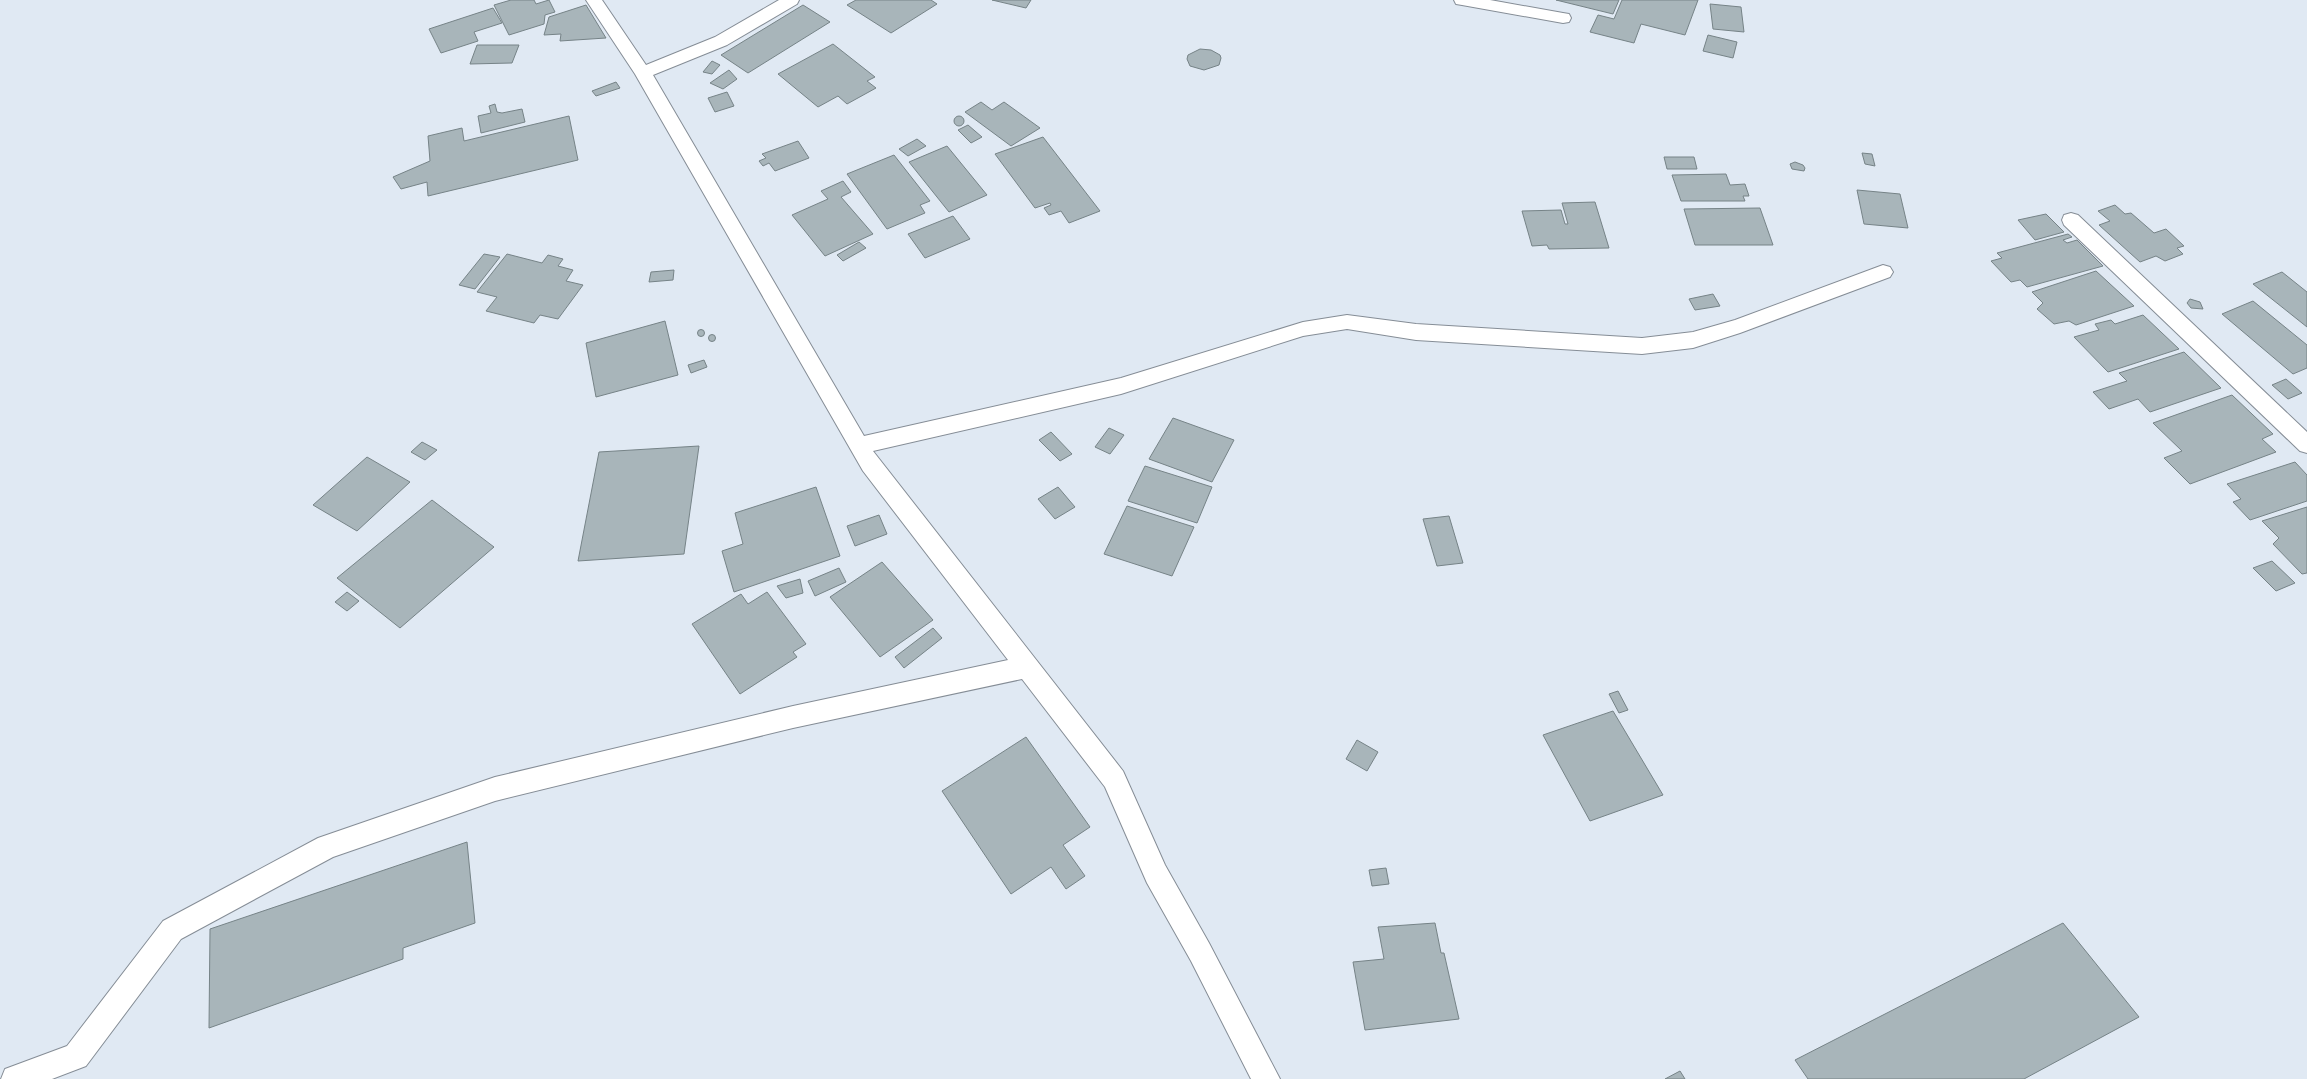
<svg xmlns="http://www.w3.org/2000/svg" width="2307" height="1079" font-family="'Open Sans',sans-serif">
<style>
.building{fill:#a8b5ba;stroke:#768387}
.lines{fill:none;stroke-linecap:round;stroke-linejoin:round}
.minor-casing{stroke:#858d96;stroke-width:2}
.minor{fill:#fff;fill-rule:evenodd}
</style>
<rect width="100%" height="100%" fill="#e0e9f3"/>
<path class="building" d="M511,0H534L536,4L549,0L555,12L545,15L544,24L509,35L494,5Z
M856,0H931L937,4L891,33L847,5Z
M992,0H1031L1026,8Z
M1556,0H1619L1613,14Z
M1622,0H1698L1685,35L1641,24L1634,43L1590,32L1598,15L1614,19Z
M1710,4L1741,7L1744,32L1713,29Z
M586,5L606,38L560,41L561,34L544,35L549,17Z
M803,5L830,22L748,73L721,55Z
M493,8L502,23L474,32L478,41L441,53L429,29Z
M1708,35L1737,42L1733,58L1703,51Z
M833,44L875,77L867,81L876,88L847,104L838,96L818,107L778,74Z
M477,45H519L512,63L470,64Z
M1200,49L1211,50L1220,55L1221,58L1219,65L1204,70L1190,66L1187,59L1188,55Z
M712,61L720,65L712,74L703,72Z
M729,70L737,79L723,89L710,83Z
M616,82L620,88L596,96L592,91Z
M727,92L734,106L715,112L708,98Z
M981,102L992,110L1004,102L1040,128L1011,146L965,112Z
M495,104L497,112L502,113L522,109L525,122L481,133L478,116L491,113L489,106Z
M569,116L578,160L428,196L427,182L401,189L393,177L430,161L428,136L462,128L464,141Z
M954 121a5 5 0 1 1 10 0a5 5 0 1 1-10 0Z
M968,125L982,137L971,143L958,130Z
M1043,137L1100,211L1069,223L1061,211L1049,215L1044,208L1051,205L1050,203L1035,208L995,154Z
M917,139L926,146L908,156L899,149Z
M798,141L809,158L775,171L769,163L763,166L759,161L766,158L762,154Z
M947,146L987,195L949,212L909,162Z
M1862,153L1872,154L1875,166L1865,164Z
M894,155L930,201L920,205L925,213L887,229L847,174Z
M1664,157H1694L1697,169H1667Z
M1795,162L1803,165L1805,168L1804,171L1792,169L1790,164Z
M1726,174L1730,185L1745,184L1749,196H1743L1745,201H1681L1672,175Z
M843,181L851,192L841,197L873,234L825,256L792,215L828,199L821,191Z
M1857,190L1900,194L1908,228L1864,224Z
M1595,202L1609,248L1549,249L1547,245L1532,246L1522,211L1561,210L1565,224H1568L1562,203Z
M2115,205L2125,214L2131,213L2154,233L2166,229L2184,246L2177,248L2183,254L2165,261L2156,256L2140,262L2099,225L2110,221L2098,211Z
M1760,208L1773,245H1695L1684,209Z
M2046,214L2064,232L2035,240L2018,220Z
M953,216L970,239L925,258L908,234Z
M2068,234L2072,237L2063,240L2067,243L2077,240L2103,266L2027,287L2020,280L2011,282L1991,261L2002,258L1997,253Z
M859,242L866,248L843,261L837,255Z
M484,254L500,257L475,289L459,285Z
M507,254L542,263L548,255L563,259L558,266L573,270L566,281L583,285L558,319L540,315L534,323L486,311L497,297L477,292Z
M674,270L673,280L649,282L651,272Z
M2096,271L2134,306L2076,325L2069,321L2054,324L2037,309L2043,303L2032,292Z
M2282,272L2307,292V327L2253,284Z
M1713,294L1720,306L1695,310L1689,299Z
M2190,299L2200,302L2203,309L2191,308L2187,303Z
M2253,301L2307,345V368L2293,374L2222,314Z
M2143,315L2179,349L2108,372L2074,337L2099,330L2095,324L2111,320L2115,324Z
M665,321L678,375L596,397L586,343Z
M697.5 333a3.5 3.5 0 1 1 7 0a3.5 3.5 0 1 1-7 0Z
M708.5 338a3.5 3.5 0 1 1 7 0a3.5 3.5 0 1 1-7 0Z
M2184,352L2221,388L2150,412L2138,399L2109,409L2093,392L2127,381L2119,373Z
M704,360L707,367L691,373L688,365Z
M2286,379L2302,393L2288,399L2272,385Z
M2232,395L2273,434L2262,439L2276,452L2190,484L2164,458L2182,451L2153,423Z
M1173,418L1234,440L1212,482L1149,459Z
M1109,428L1124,435L1110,454L1095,447Z
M1051,432L1072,454L1060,461L1039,440Z
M422,442L437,450L425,460L411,452Z
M699,446L684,554L578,561L599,452Z
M367,457L410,482L357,531L313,505Z
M2295,462L2307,475V501L2250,520L2233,502L2241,499L2227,484Z
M1145,466L1212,487L1197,523L1128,501Z
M816,487L840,556L734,592L722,551L743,544L735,513Z
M1058,487L1075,507L1055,519L1038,499Z
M432,500L494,547L400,628L337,578Z
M1127,506L1194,527L1172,576L1104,554Z
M2307,507V573L2302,574L2273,544L2279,538L2262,521Z
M879,515L887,534L855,546L847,526Z
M1449,516L1463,563L1437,566L1423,519Z
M2272,561L2295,583L2276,591L2253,568Z
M882,562L933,620L880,657L830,597Z
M839,568L846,582L815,596L808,581Z
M800,579L803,593L786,598L777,586Z
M347,592L359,601L347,611L335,602Z
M767,592L806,644L793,652L797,657L740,694L692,624L741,594L748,604Z
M933,628L942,638L904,668L895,657Z
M1618,691L1628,710L1619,713L1609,694Z
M1613,711L1663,795L1590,821L1543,735Z
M1026,737L1090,827L1063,845L1085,876L1066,889L1051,867L1011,894L942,791Z
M1357,740L1378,752L1367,771L1346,759Z
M467,842L475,923L403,948V959L209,1028L210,929Z
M1386,868L1389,884L1372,886L1369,870Z
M1435,923L1441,953H1444L1459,1019L1365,1030L1353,962L1384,959L1378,927Z
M2063,923L2139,1017L2024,1079H1808L1795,1060Z
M1680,1071L1685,1079H1665Z"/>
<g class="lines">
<g class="minor-casing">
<path id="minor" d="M586,0H602L646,65L715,37L779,0H799L797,4L727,45L653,75L864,436L1121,378L1303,322L1347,315L1416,324L1642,338L1693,332L1735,320L1883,265L1890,267L1893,272L1890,277L1740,333L1693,348L1642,354L1416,340L1347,329L1303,336L1121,394L873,451L1123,771L1165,865L1209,943L1280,1079H1251L1191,961L1147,883L1105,787L1022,679L793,728L495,801L333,857L181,939L86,1066L52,1079H1L5,1069L67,1046L163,921L318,838L495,777L793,706L1008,660L863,471L635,74Z
M1454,0H1490L1563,13L1569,14L1571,18L1569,22L1563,23L1462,5L1456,4Z
M2071,213L2078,215L2307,432V453L2300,451L2064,225L2062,220L2064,215Z"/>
</g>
<use href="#minor" class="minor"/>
</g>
</svg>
